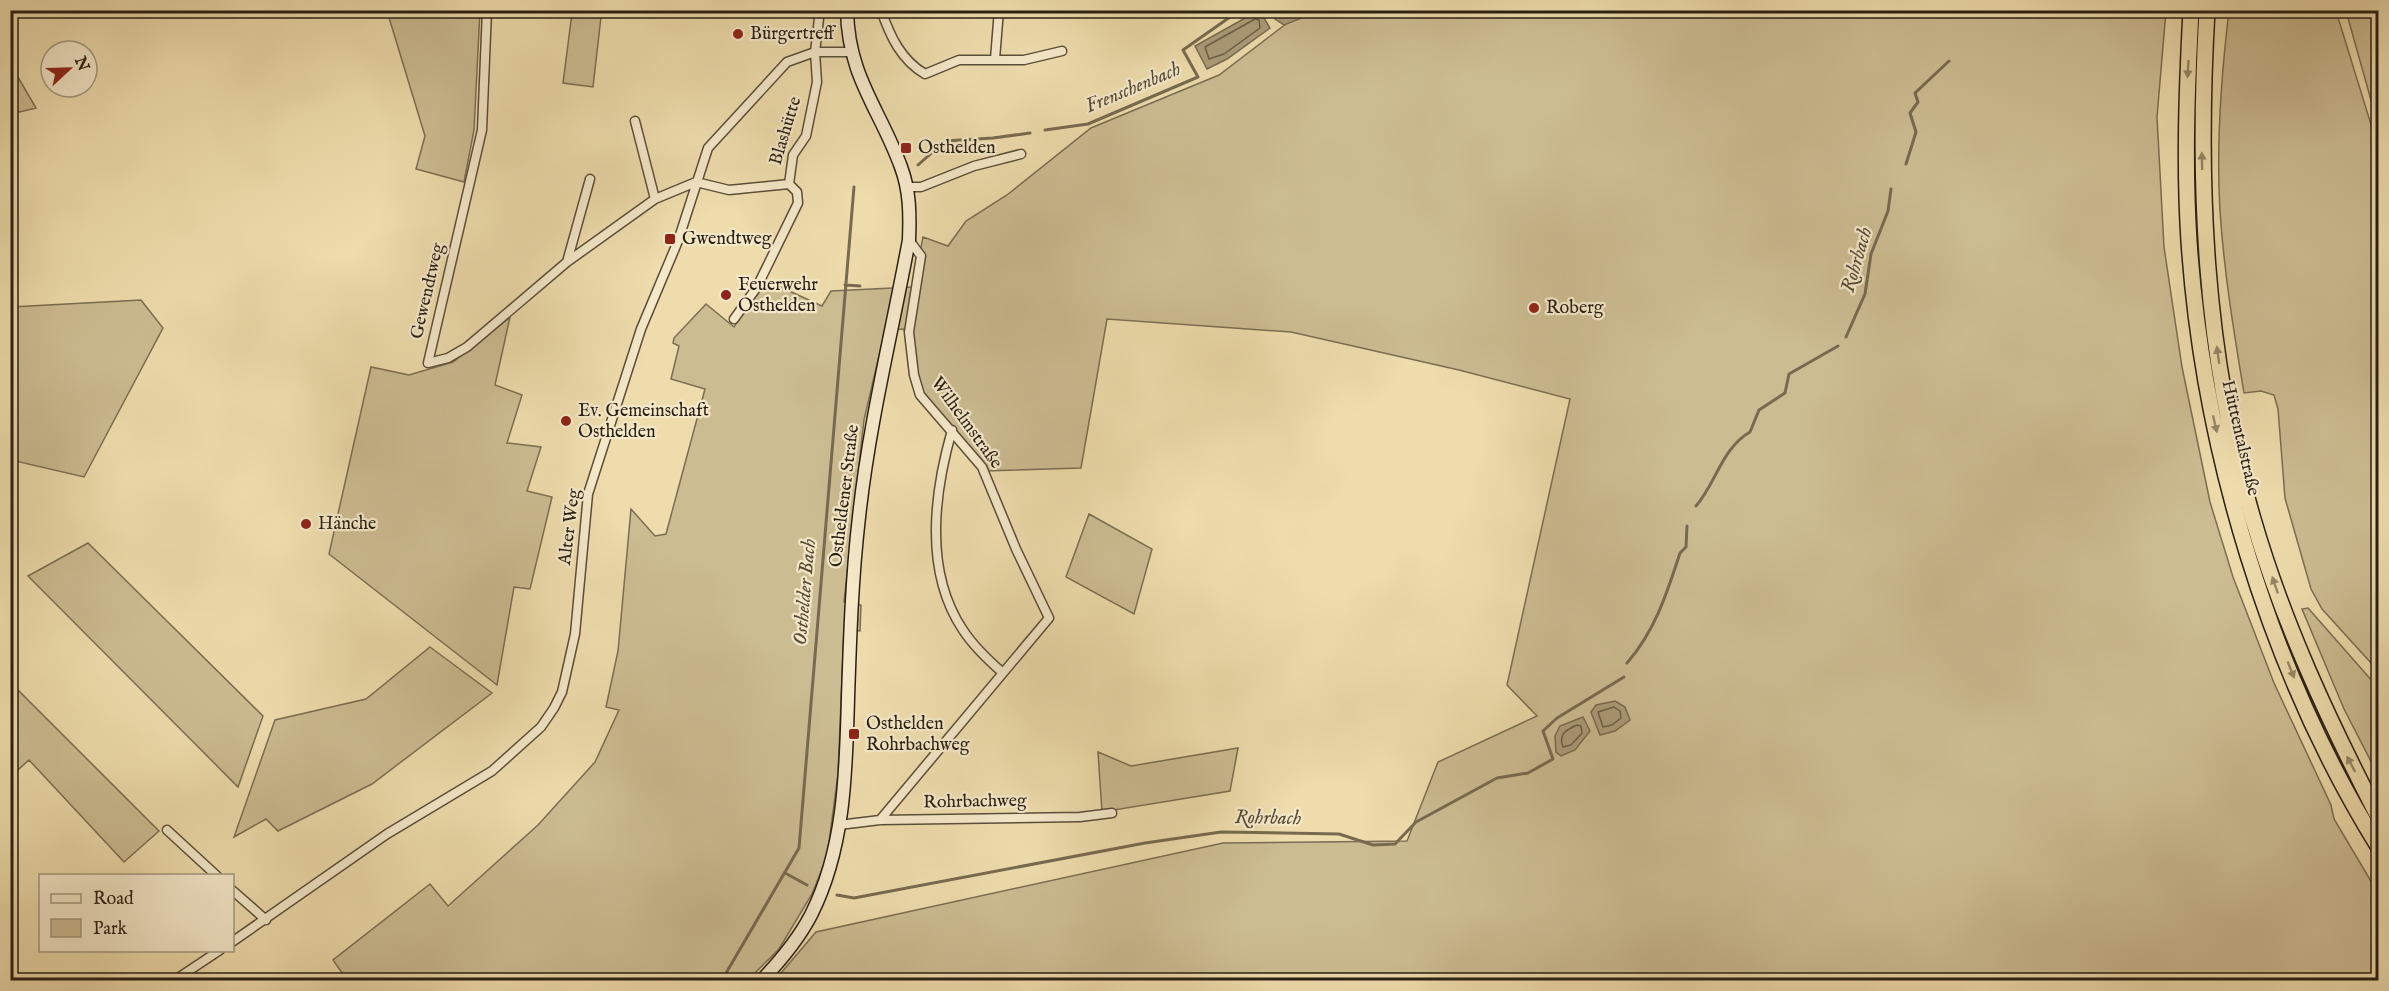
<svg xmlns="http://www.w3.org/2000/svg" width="2389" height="991" font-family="'IM FELL English',serif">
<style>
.green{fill:#ccbc92;stroke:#7a6e52;stroke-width:1.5}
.water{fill:#ab9c78;stroke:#776a50;stroke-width:1.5}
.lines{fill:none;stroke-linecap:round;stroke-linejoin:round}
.shore{stroke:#6a5e46;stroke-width:1.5}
.stream{stroke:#776a50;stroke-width:3}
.street-casing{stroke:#5a4e39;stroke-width:11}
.secondary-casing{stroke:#281f13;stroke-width:15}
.highway-casing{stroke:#281f13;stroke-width:18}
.street{stroke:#f4e8c9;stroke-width:8}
.secondary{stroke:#f4e8c9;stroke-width:12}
.highway{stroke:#eedcac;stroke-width:15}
.oneway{fill:#958767}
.poi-dot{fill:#8f2418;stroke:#f4e8c9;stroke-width:2}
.labels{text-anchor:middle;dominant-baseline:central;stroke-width:4.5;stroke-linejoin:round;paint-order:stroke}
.poi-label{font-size:18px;fill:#281f13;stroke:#f4e8c9;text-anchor:start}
.street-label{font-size:18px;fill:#281f13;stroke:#f4e8c9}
.water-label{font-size:20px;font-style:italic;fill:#564b36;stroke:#f4e8c9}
</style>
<rect width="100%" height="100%" fill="#eedcac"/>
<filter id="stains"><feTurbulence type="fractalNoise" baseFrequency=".00333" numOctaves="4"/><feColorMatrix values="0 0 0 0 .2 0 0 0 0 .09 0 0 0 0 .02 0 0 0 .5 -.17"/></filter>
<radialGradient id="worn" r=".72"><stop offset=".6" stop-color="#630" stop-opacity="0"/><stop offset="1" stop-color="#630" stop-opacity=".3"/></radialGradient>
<path class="green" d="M387,11H480L474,130L464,182L416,169L425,136Z
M1303,11H2166L2157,117L2164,247L2182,367L2210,502L2233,577L2274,683L2331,805L2334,819L2378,893V980H775L816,932L1223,843L1407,841L1438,762L1537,716L1507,685L1570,399L1459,370L1291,332L1107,319L1081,468L984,471L917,394L904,329L885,330L864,420L844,602L861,605L860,631L844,629L838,774L827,857L812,894L779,949L748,980H347L333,960L430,884L448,906L538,825L595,762L619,710L606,707L618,651L631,509L655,536L666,534L705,389L671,379L679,346L673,343L674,338L706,304L734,327L765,280L822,306L831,291L913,287L923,237L948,246L966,221L1007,195L1091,128L1219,75Z
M2229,11H2336L2378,147V678L2371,663L2322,609L2311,589L2285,498L2278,409L2274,395L2261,391L2244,393C2234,333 2224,272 2220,211C2216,144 2221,77 2229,11Z
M2346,11H2378V125Z
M572,13L601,17L593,87L563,83Z
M10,65H11L36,108L11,114Z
M141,300L163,328L84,477L11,460V307Z
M510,317L495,385L522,395L507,443L541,447L527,491L552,497L530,589L514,587L497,685L329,554L371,367L409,375L453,362Z
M1089,514L1152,549L1134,614L1066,577Z
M88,543L263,716L238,787L28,576Z
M2308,608L2373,682L2378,695V775L2344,709L2302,609Z
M430,647L492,693L372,784L278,831L266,819L234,837L275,720L366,699Z
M10,682L159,831L124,862L29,760L11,776Z
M1238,748L1230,791L1102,812L1098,752L1131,766Z"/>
<path class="water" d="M1275,11V10L1319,11L1284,25L1275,19Z
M1254,13H1261L1270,28L1227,59L1207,69L1195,46Z
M1615,701L1625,707L1630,720L1615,731L1600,735L1591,712L1596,705Z
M1583,717L1590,731L1575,750L1561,756L1556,752L1555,736L1560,726Z"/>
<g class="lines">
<path class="shore" d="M1255,19L1259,20L1260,28L1224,54L1209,59L1205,47Z
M1614,707L1620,711L1621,718L1612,725L1603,727L1598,712Z
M1577,725L1581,726L1582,733L1571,745L1563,747C1558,734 1566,730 1577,725Z"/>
<path class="stream" d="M1045,130L1088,124L1198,77L1183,50L1240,10
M1906,164L1916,132L1910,113L1918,102L1915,93L1949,61
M918,165L945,141L993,138L1030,133
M845,285L860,286
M1846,337L1865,294L1871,254L1888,211L1891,189
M1696,506C1716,483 1722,448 1750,432L1759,410L1785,393L1789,374L1838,346
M1627,663C1655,631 1667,593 1680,553L1686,547L1687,526
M785,873L807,885
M837,895L854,898L1145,843L1221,832L1339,834L1373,845L1395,844L1416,822L1497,778L1528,773L1553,759L1543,731L1557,718L1624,677
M722,980L799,848L854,187"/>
<g class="street-casing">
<path id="street" d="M487,10L482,130L428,363L448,358L467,347L567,262L655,199L696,182L729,190L789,184
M881,10C890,36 901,60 925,74L959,60H1024L1062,51
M995,59L999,10
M635,121L655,199
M906,187H921L974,166L1021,154
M567,262L590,179
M734,319L757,287L798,203L797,192L789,184L793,155L806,136L817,82L815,52L820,10
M952,430C934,493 924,572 963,630C974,647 988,660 1003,673
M880,820L1049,618L1016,549L982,467L920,395L914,375L909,332L921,256L909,240
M839,825L880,820L1080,817L1112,813
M167,830L217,876
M232,890L266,920
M232,942L387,834L492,771L541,727L554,708L562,692L575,634L588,494L641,329L678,241L708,148L787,62L815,52H850
M175,980L220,950"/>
</g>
<g class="secondary-casing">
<path id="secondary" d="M762,980C781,960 798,940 811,915C845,848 846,771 848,698C850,637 852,577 859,517C869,424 892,332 909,240C910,215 910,191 901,167C880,109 848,77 847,10"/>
</g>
<g class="highway-casing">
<path id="highway" d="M2191,10C2187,87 2184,164 2189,241C2203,448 2269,670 2378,846
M2207,10C2197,182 2204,354 2253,519C2283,623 2329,721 2378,816"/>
</g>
<use href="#street" class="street"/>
<use href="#secondary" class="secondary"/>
<use href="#highway" class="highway"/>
</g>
<defs><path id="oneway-solid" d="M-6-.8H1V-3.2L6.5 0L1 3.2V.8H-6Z" transform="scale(1.5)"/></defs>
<g class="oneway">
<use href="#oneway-solid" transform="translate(2188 69) rotate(93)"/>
<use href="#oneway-solid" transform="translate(2202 161) rotate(-91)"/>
<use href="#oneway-solid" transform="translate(2218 355) rotate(-98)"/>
<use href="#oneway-solid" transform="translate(2215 424) rotate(77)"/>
<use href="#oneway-solid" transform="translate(2275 585) rotate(-109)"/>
<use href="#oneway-solid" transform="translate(2291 670) rotate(68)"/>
<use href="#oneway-solid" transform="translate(2351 764) rotate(-118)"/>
</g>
<g class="poi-dot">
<circle cx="738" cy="34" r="6"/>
<rect x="900" y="142" width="12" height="12" rx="3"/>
<rect x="664" y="233" width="12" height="12" rx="3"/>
<circle cx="726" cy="295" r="6"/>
<circle cx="1534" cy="308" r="6"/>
<circle cx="566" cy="421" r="6"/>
<circle cx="306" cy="524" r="6"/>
<rect x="848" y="728" width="12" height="12" rx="3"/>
</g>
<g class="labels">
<g class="poi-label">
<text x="750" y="34">Bürgertreff</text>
<text x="918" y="148">Osthelden</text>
<text x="682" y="239">Gwendtweg</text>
<text x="738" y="285">Feuerwehr<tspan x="738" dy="21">Osthelden</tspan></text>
<text x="1546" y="308">Roberg</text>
<text x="578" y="411">Ev. Gemeinschaft<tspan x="578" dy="21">Osthelden</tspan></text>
<text x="318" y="524">Hänche</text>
<text x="866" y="724">Osthelden<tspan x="866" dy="21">Rohrbachweg</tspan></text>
</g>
<g class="street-label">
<text transform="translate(786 131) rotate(-73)">Blashütte</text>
<text transform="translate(428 291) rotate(-77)">Gewendtweg</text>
<text transform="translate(966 423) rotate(54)">Wilhelmstraße</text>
<text transform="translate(2240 438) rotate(77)">Hüttentalstraße</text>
<text transform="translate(845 496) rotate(-83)">Ostheldener Straße</text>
<text transform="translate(570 527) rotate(-83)">Alter Weg</text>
<text transform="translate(975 802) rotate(-1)">Rohrbachweg</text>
</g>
<g class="water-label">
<text transform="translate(1133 88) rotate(-23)">Frenschenbach</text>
<text transform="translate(1857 260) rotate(-74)">Rohrbach</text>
<text transform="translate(805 592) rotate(-85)">Osthelder Bach</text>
<text transform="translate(1268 818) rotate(1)">Rohrbach</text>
</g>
</g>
<rect width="2389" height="991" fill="none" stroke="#eedcac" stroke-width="36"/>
<rect x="12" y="12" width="2365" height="967" fill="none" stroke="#281f13" stroke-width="3"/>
<rect x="18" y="18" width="2353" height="955" fill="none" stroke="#281f13" stroke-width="1.5"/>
<rect x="39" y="874" width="195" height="78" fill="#f4e8c9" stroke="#a29880" stroke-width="1.5"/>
<rect x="51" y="894" width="30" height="9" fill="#f4e8c9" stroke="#a29880" stroke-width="1.5"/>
<text x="93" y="904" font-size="18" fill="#281f13">Road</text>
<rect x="51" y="919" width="30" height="18" fill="#ccbc92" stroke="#a29880" stroke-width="1.5"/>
<text x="93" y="934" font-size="18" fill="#281f13">Park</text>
<g transform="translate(69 69) rotate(68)"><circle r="28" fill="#f4e8c9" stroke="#a29880" stroke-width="1.5"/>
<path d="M0-4.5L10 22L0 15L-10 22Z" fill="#8f2418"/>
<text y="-9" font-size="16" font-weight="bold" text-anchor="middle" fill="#281f13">N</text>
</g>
<rect width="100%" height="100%" filter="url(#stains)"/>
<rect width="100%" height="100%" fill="url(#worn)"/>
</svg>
